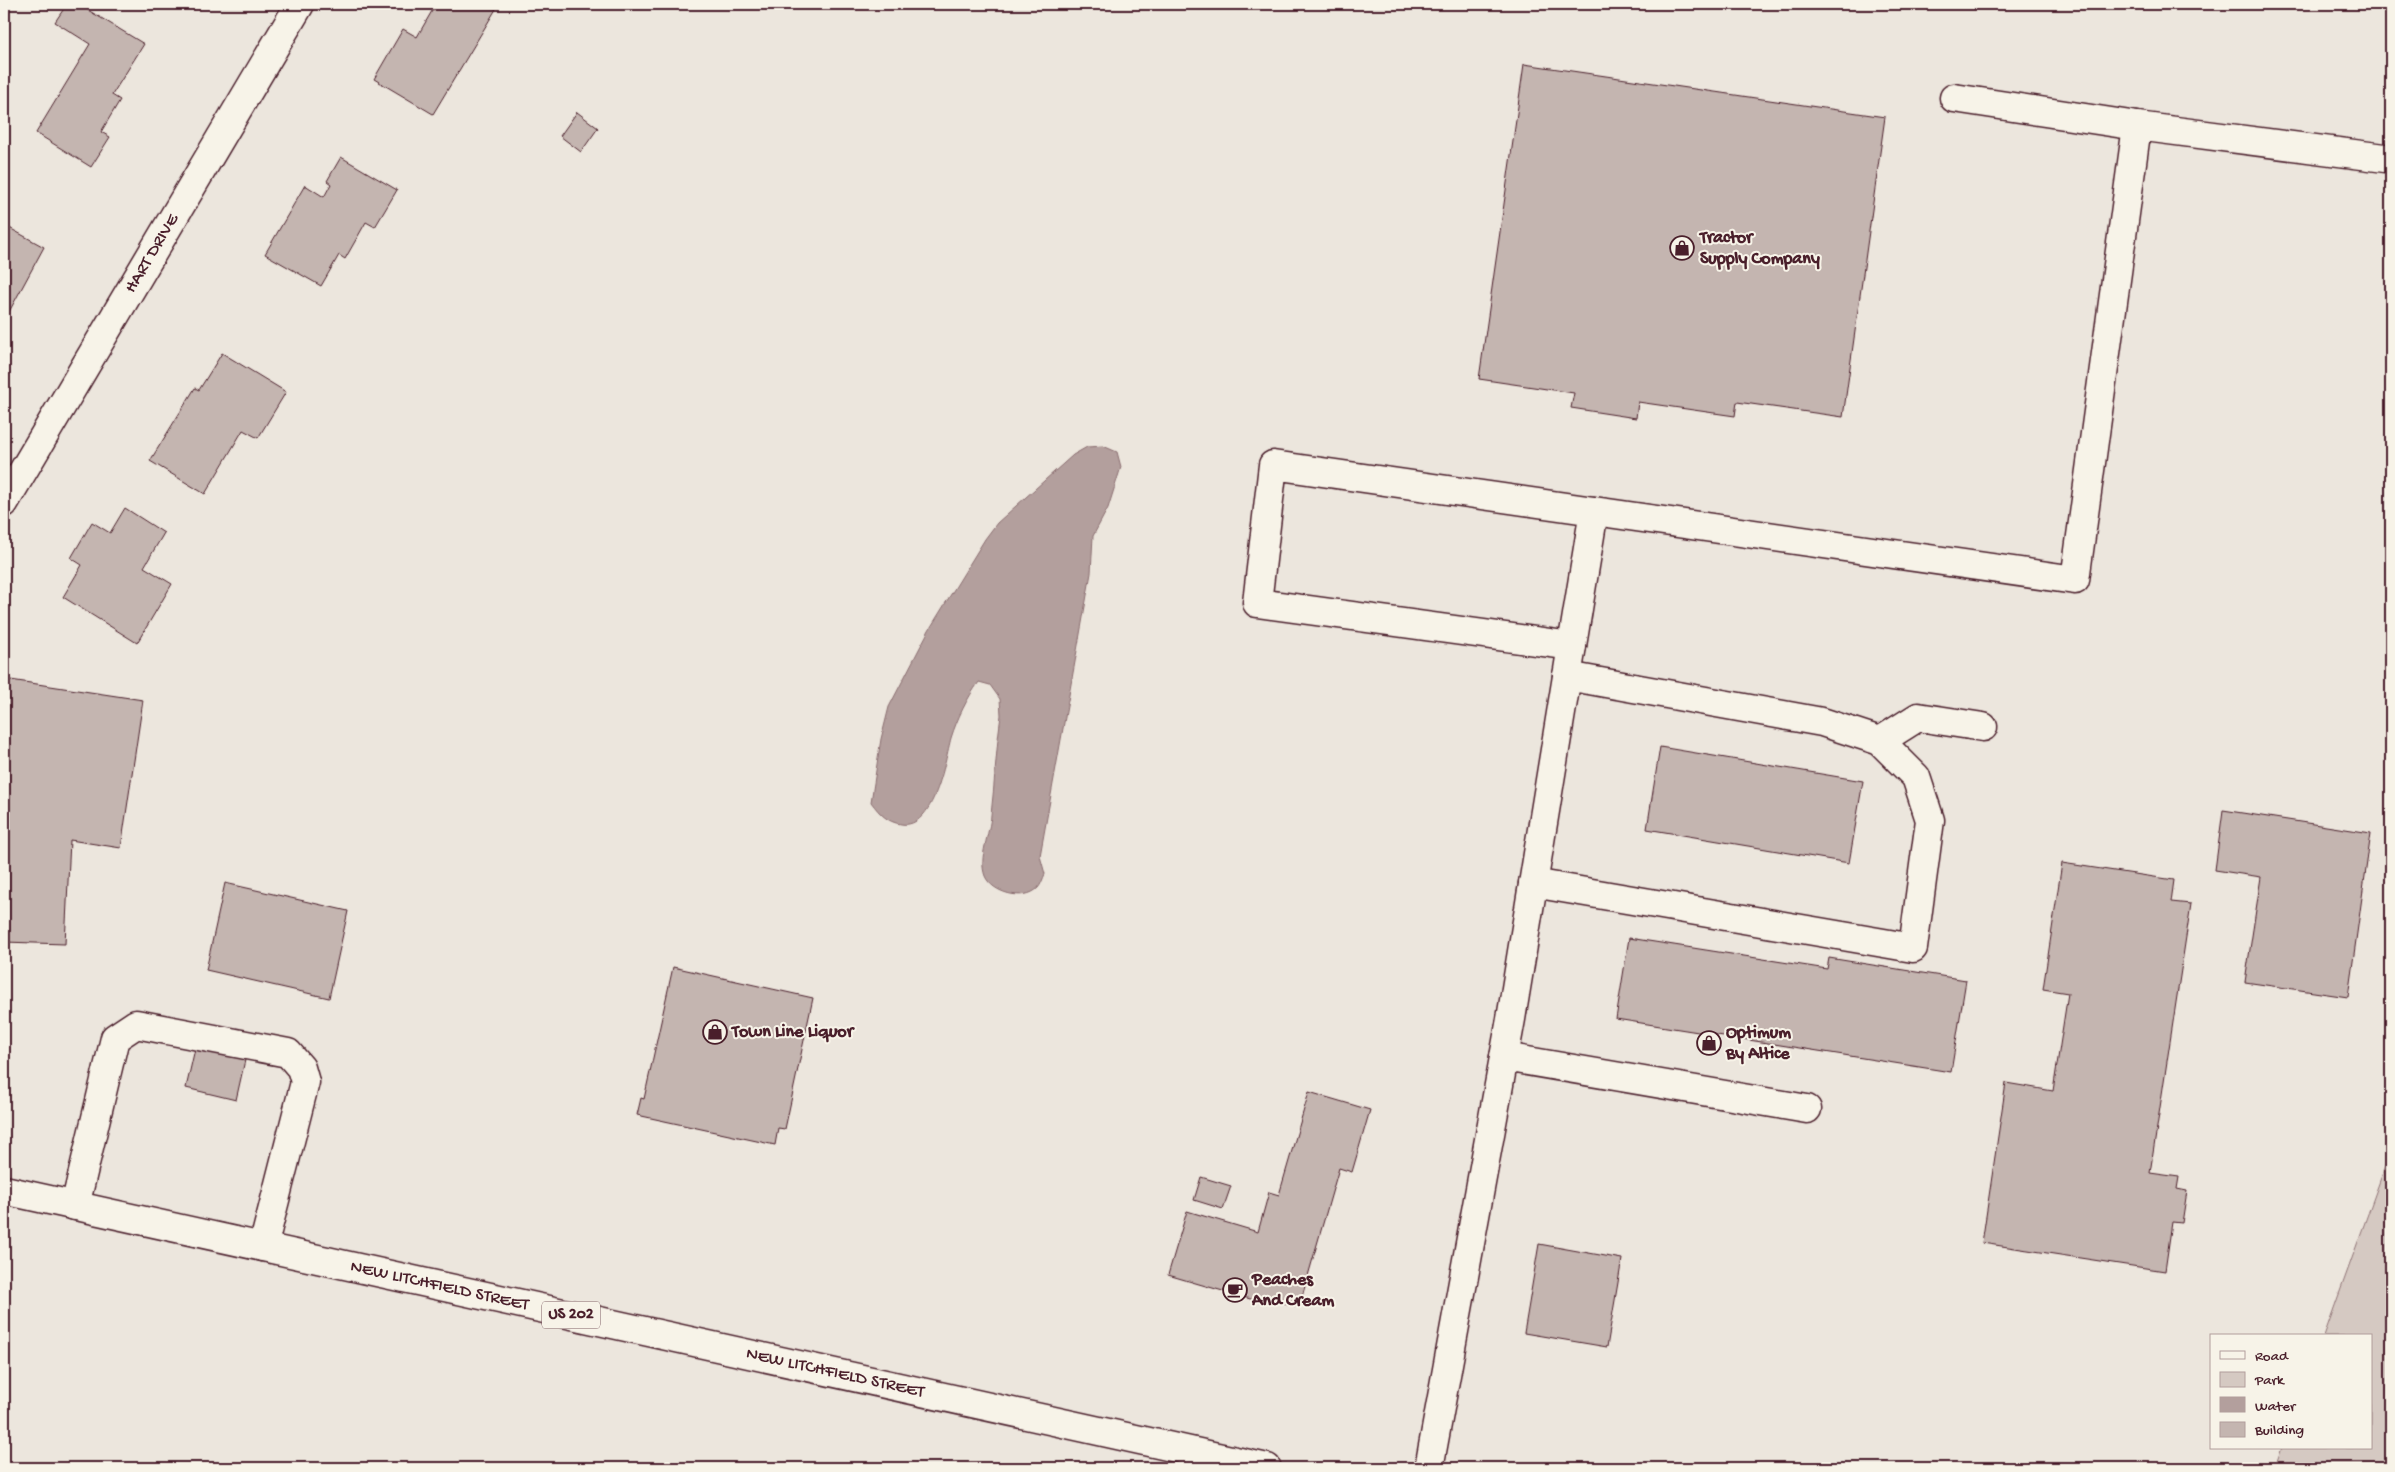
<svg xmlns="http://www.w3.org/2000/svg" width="2395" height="1472" font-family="'Gochi Hand',sans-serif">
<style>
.green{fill:#d5c9c2;stroke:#907476}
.water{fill:#b39f9d;stroke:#896c6f}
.building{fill:#c4b5b0;stroke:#4a1f2b}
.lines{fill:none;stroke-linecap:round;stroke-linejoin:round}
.minor-casing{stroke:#4a1f2b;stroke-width:31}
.highway-casing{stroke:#4a1f2b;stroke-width:31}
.minor{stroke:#f7f3e8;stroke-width:28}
.highway{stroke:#f7f3e8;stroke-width:28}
.labels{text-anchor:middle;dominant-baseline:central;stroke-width:4;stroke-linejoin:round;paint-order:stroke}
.shield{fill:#f7f3e8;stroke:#7e5f64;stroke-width:1}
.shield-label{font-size:16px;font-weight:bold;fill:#4a1f2b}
.poi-label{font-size:18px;font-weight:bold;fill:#4a1f2b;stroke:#f7f3e8;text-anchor:start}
.street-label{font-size:18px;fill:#4a1f2b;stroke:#f7f3e8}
</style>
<rect width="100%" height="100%" fill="#ece6dd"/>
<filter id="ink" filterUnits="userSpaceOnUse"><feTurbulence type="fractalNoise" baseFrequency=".02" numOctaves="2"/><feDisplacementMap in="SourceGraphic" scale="10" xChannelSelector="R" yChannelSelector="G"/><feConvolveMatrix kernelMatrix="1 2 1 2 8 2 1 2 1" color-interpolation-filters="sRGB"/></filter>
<g filter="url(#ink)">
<path class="green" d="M2391,1150V1468H2275L2282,1448H2371V1336H2324Z"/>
<path class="water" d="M1103,446L1117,452L1121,467L1108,508L1093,536L1091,573L1040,856L1045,874C1043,878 1041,885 1038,888C1024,902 992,893 985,876C978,858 990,833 991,815C995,782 996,748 1001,715L1000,699L990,685L979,682C967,698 957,719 951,738C945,761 934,830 901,824C887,822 880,814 871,802L881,739L889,707L929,630L985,539L997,523L1073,455L1087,447Z"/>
<path class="building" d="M67,4H78L144,44L112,95L120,100L101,132L110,137L91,167L36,133L90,44L55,22Z
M436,4H487L496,9L433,114L374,79L403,29L417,37Z
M1524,64L1885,117L1843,417L1737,402L1735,416L1638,402L1636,418L1571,408L1574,393L1479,379Z
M577,112L598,128L581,152L560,136Z
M341,157L397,190L375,227L366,222L345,259L339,255L321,286L265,254L305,185L324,197L331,184L327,181Z
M4,225L44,247L4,321Z
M222,353L286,392L258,438L243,430L205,494L150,461L195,388L199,390Z
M125,508L164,533L144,567L172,584L137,643L63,597L82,565L71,558L92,522L110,533Z
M4,679L143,700L121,848L70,840L65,944L4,942Z
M1660,747L1863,781L1849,863L1647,829Z
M2223,810L2371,833L2348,997L2245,982L2261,877L2215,870Z
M2062,863L2174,880L2171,902L2191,904L2150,1173L2179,1177L2177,1189L2187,1191L2182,1223L2172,1222L2165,1271L1982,1243L2006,1083L2053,1091L2068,993L2043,989Z
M225,883L348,911L329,998L206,970Z
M1629,938L1827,969L1829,958L1966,980L1951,1072L1616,1019Z
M673,967L813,998L785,1129L778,1128L775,1145L637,1115L641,1098L644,1099Z
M197,1040L247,1051L236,1100L186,1088Z
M1309,1092L1370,1110L1352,1172L1339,1168L1299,1307L1266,1298L1264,1303L1168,1275L1187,1211L1258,1232L1269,1192L1279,1195Z
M1201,1177L1231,1186L1223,1209L1194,1200Z
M1539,1244L1622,1259L1607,1347L1524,1333Z"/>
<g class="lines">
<g class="minor-casing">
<g id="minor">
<path d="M1954,98L2137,126"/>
<path id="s1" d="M4,503L300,4"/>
<path d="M1572,646L1257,603L1273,465L1594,511"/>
<path d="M1880,741L1918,717L1983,727"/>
<path d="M1533,883L1913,948L1930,820L1916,777L1880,741L1822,722L1567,676"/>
<path d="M1504,1057L1807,1109"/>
<path d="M75,1206L115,1038L136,1024L288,1053L301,1068L305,1082L263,1247"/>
<path d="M1429,1468L1511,1019L1594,511L2075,580L2137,126L2385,158"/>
</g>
</g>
<g class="highway-casing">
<g id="highway">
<path id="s2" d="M4,1190L1267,1468"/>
</g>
</g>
<use href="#minor" class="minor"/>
<use href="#highway" class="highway"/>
</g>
</g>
<defs>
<g id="shop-ring" transform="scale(1.25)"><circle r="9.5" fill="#f7f3e8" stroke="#4a1f2b" stroke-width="1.5"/><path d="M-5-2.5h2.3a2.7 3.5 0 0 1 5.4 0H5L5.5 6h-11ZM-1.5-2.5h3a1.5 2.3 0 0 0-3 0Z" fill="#4a1f2b"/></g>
<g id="cafe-ring" transform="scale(1.25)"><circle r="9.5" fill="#f7f3e8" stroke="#4a1f2b" stroke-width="1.5"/><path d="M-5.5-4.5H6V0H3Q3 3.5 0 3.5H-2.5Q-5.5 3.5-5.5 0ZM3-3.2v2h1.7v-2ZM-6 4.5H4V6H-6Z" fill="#4a1f2b"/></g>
</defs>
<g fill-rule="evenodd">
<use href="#shop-ring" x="1682" y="248"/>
<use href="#shop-ring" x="715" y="1032"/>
<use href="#shop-ring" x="1709" y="1043"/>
<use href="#cafe-ring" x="1235" y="1290"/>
</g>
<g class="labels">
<rect class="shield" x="542" y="1301.5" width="58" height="27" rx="4"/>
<g class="shield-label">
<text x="571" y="1315">US 202</text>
</g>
<g class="poi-label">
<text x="1700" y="238">Tractor<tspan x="1700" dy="21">Supply Company</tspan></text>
<text x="732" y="1032">Town Line Liquor</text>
<text x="1726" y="1033">Optimum<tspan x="1726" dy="21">By Altice</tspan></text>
<text x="1252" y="1280">Peaches<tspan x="1252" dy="21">And Cream</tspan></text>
</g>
<g class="street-label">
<text stroke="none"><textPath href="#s1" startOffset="290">HART DRIVE</textPath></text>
<text stroke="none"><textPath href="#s2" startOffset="446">NEW LITCHFIELD STREET</textPath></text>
<text stroke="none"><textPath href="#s2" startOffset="851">NEW LITCHFIELD STREET</textPath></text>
</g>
</g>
<rect width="2395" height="1472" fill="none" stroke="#f7f3e8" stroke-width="20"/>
<rect x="10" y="10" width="2375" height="1452" fill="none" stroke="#4a1f2b" stroke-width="2" filter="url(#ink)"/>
<rect x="2210" y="1334" width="162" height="115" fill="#f7f3e8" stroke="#b29e9c"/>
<rect x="2220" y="1351" width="25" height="8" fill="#f7f3e8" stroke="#b29e9c"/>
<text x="2255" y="1360" font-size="15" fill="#4a1f2b">Road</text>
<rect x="2220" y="1372" width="25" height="15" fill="#d5c9c2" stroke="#b29e9c"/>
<text x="2255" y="1384" font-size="15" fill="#4a1f2b">Park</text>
<rect x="2220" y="1397" width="25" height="15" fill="#b39f9d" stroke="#b29e9c"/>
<text x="2255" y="1410" font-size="15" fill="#4a1f2b">Water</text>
<rect x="2220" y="1422" width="25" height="15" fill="#c4b5b0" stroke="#b29e9c"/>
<text x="2255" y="1434" font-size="15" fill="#4a1f2b">Building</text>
</svg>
